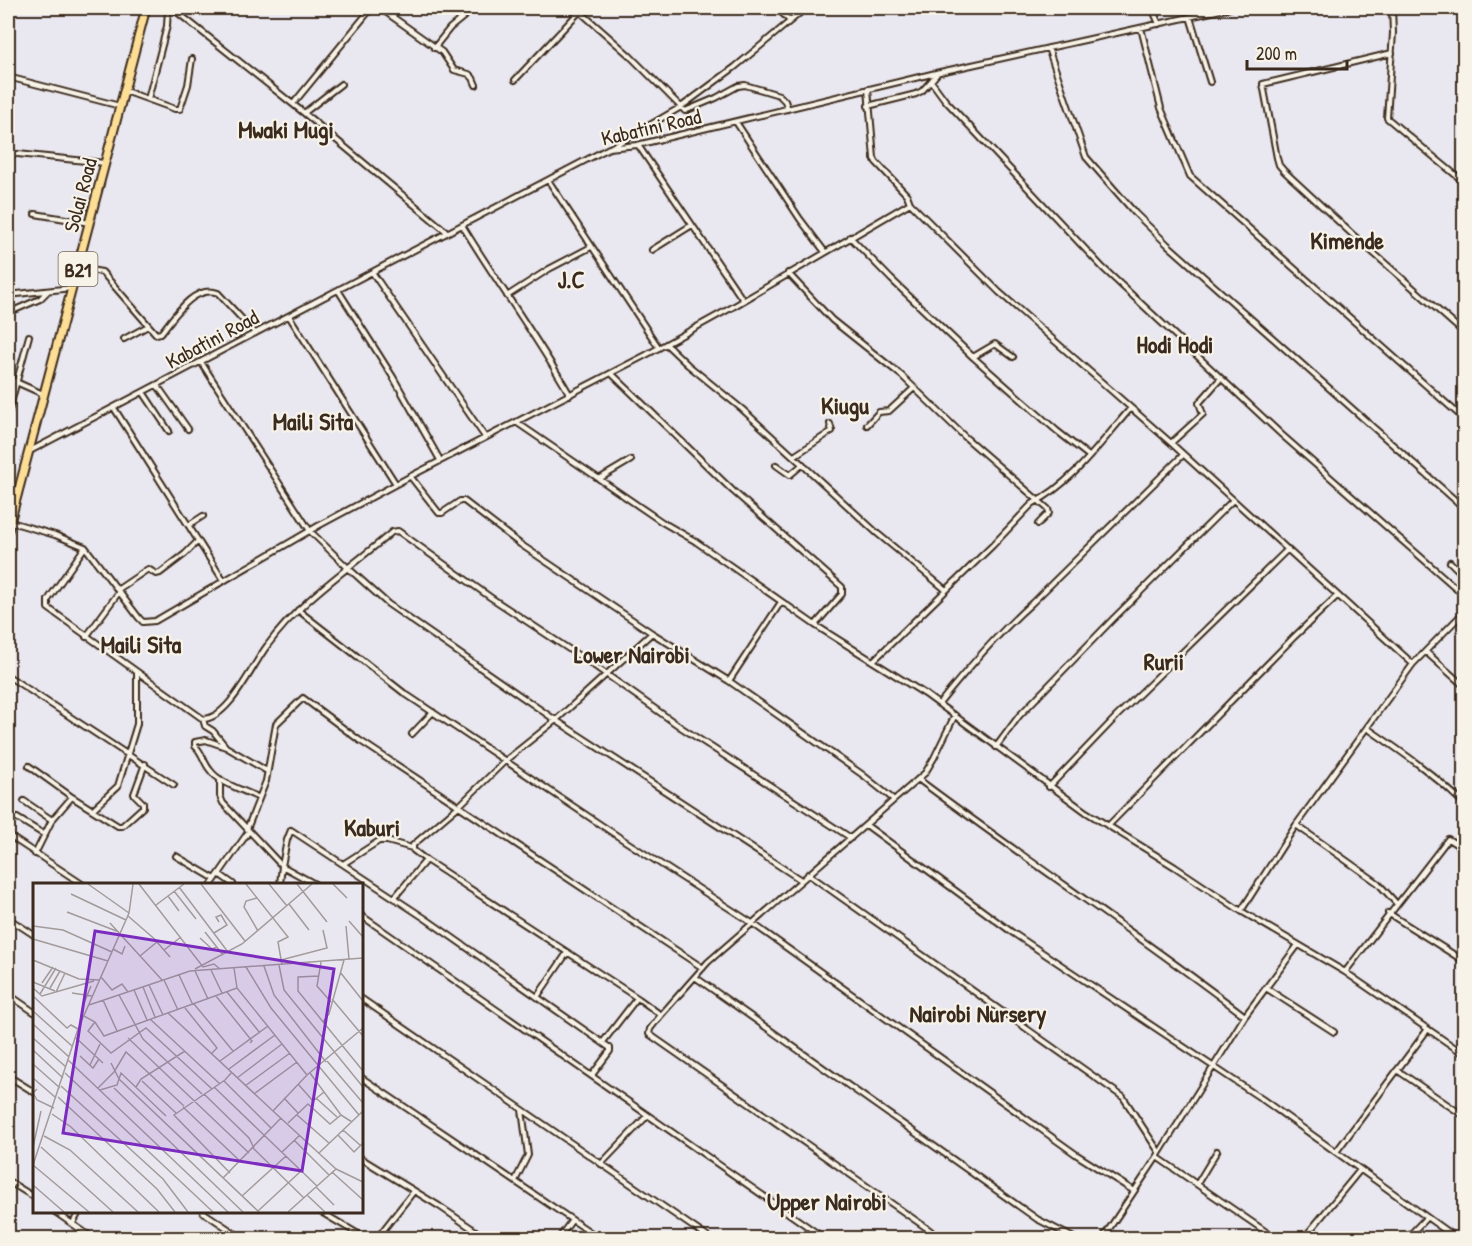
<svg xmlns="http://www.w3.org/2000/svg" width="1472" height="1246" font-family="'Patrick Hand',sans-serif">
<style>
.lines{fill:none;stroke-linecap:round;stroke-linejoin:round}
.minor-casing{stroke:#3b2a1e;stroke-width:8}
.trunk-casing{stroke:#3b2a1e;stroke-width:11}
.minor{stroke:#f7f3e8;stroke-width:4}
.trunk{stroke:#fdde96;stroke-width:7}
.labels{text-anchor:middle;dominant-baseline:central;stroke-width:4.5;stroke-linejoin:round;paint-order:stroke}
.shield{fill:#f7f3e8;stroke:#73665b;stroke-width:1.5}
.shield-label{font-size:20px;font-weight:bold;fill:#3b2a1e}
.street-label{font-size:21px;fill:#3b2a1e;stroke:#f7f3e8}
.quarter-label{font-size:24px;font-weight:bold;fill:#3b2a1e;stroke:#f7f3e8}
.inset-road{fill:none;stroke:#a39b9b;stroke-width:1.5}
.view{fill:#7b2cbf;fill-opacity:0.15;stroke:#7b2cbf;stroke-width:3}
.inset-edge{fill:none;stroke:#3b2a1e;stroke-width:3}
</style>
<rect width="100%" height="100%" fill="#e9e7ef"/>
<filter id="ink" filterUnits="userSpaceOnUse"><feTurbulence type="fractalNoise" baseFrequency=".0167" numOctaves="2"/><feDisplacementMap in="SourceGraphic" scale="12" xChannelSelector="R" yChannelSelector="G"/><feConvolveMatrix kernelMatrix="1 2 1 2 8 2 1 2 1" color-interpolation-filters="sRGB"/></filter>
<g filter="url(#ink)">
<g class="lines">
<g class="minor-casing">
<path id="minor" d="M172,8L304,113L447,232
M380,8L442,52L454,70L469,74L473,78L476,85
M576,8L629,55L685,111L716,98L738,86L745,85L779,95L785,101L788,109
M777,8L790,21
M1152,8L1159,24
M1392,8L1393,33L1387,118L1464,182
M1190,17L1210,82
M1141,28L1161,108L1190,176L1464,419
M434,48L450,28L466,15L468,8
M1048,48L1086,157L1135,213L1168,245L1464,508
M1392,53L1263,84L1277,158L1279,165L1284,171L1352,234L1464,333
M937,74L931,81L945,100L1103,268L1282,435L1464,595
M8,77L120,106
M515,80L580,11
M868,89L874,158L876,162L907,195L910,203L999,292L1171,443L1413,664
M125,91L175,109H180L188,85L192,59
M148,99L167,26L168,8
M293,104L370,10L378,8
M868,106L916,94L922,91L931,81
M304,113L341,84
M736,122L800,219L825,252
M638,145L743,300
M610,148L681,107L735,67L806,8
M8,153L105,163
M548,180L659,348
M35,214L90,223
M462,225C497,283 537,337 570,395
M850,237L891,279L973,357L1057,431L1089,456
M652,250L692,225
M78,268L102,272L156,334L161,333C174,317 194,284 218,293L255,333
M372,272L485,437
M788,273L832,320L901,375L965,437L1048,509L1049,513L1038,524
M338,290L393,377L440,460
M8,295L72,288
M507,296L549,269L591,247
M8,313L40,299L48,291
M289,316L396,484
M1459,328L1464,318
M124,339L148,326
M666,344L688,365L742,409L878,534L946,590
M973,357L995,344L1013,357
M201,362L310,531L347,567L388,604L551,717L801,880
M612,374L733,491L842,587V594L815,625
M8,381L16,382L43,394
M157,385L188,429
M143,392L169,431
M114,408L223,580
M8,414L29,336
M516,422L662,522L695,541L815,625L925,694L1086,812L1175,867L1241,911
M867,425L879,412L889,411L914,388
M1171,443L1203,414L1199,403L1221,378
M30,451L609,148L637,145L940,72L1230,8
M794,456L832,431L830,424
M776,465L790,475L803,464
M410,476L439,513H442L460,501H464L520,544L652,633L729,681L863,775L893,799
M599,479L631,460
M11,522L55,535L85,547L139,618L143,622L155,621L318,526L413,475L646,355L731,308L910,203
M189,525L203,516
M85,547L48,600V608L203,719C229,719 253,664 267,646C300,600 349,569 392,532L398,531L490,597L596,667L682,728L851,838
M1450,562L1464,576
M117,590L148,569L156,574L160,573L185,554L197,542
M298,610L404,693L619,837L752,923L1077,1155L1134,1191
M1464,612L1413,664L1296,825L1241,911L1345,972L1464,1054
M86,637L119,592
M1426,652L1464,686
M873,661L993,545L1032,504C1073,483 1101,442 1131,408
M8,676L174,785
M729,681L781,602
M939,704C968,668 997,634 1032,603L1183,455
M203,719L205,726L213,731L226,747L267,771
M1367,728C1402,752 1434,774 1464,804
M412,734L433,712
M226,747L206,740L195,742V746C203,753 203,762 210,770C220,784 244,790 259,798
M996,747L1019,716L1113,619L1233,500
M29,766L72,797L118,826H122L143,807V803L134,794L145,764
M220,779V796L223,803L282,866L280,884
M918,779C1026,860 1138,934 1245,1016
M1049,787L1117,716L1288,549
M24,801L52,820
M93,809L118,786L137,724V672
M17,818L45,835
M866,825L1013,933L1262,1099L1456,1238
M1296,825L1378,883L1396,903
M1108,826L1294,637L1337,596
M247,829L266,781L276,724L303,698L359,740L703,968
M8,835L82,884
M35,854L52,820L72,797
M176,856L215,879
M426,860L639,999L661,1015
M343,864L379,841H387L412,848
M219,874L233,884
M808,874L1123,1097L1159,1152
M212,884L249,831
M315,884L282,866L287,840L291,830L426,919L610,1048V1051L592,1075
M394,898L426,860L413,850V845L460,805L506,760L556,720L652,633
M1388,913L1464,961
M362,916L824,1238
M8,918L34,935
M1345,972L1448,839L1464,849
M695,977L1037,1219L1074,1238
M1266,988L1334,1032
M8,994L34,1012
M537,997L567,953
M362,999L709,1238
M603,1042L637,998
M1397,1070L1464,1116
M8,1076L34,1092
M362,1078L599,1238
M1336,1152L1428,1029
M1157,1157L1275,1238
M362,1159L439,1206L486,1238
M601,1164L647,1116
M8,1181L34,1197
M515,1181L528,1155L522,1110
M1197,1184L1217,1151
M55,1212L93,1238
M203,1212L242,1238
M321,1212L365,1238
M73,1223L79,1212
M377,1238L414,1191
M559,1238L572,1220
M941,1238L649,1034L650,1029L661,1015L708,962L925,773L934,758L955,715
M1103,1238L1157,1157L1245,1016L1298,945
M1304,1238L1360,1170
M1407,1238L1426,1218"/>
</g>
<g class="trunk-casing">
<path id="trunk" d="M8,530L146,8"/>
</g>
<use href="#minor" class="minor"/>
<use href="#trunk" class="trunk"/>
</g>
</g>
<g class="labels">
<rect class="shield" x="58.5" y="252" width="39" height="34" rx="4.5"/>
<g class="shield-label">
<text x="78" y="269">B21</text>
</g>
<g class="street-label">
<text transform="translate(651 127) rotate(-13)">Kabatini Road</text>
<text transform="translate(80 195) rotate(-75)">Solai Road</text>
<text transform="translate(212 339) rotate(-28)">Kabatini Road</text>
</g>
<g class="quarter-label">
<text x="286" y="129">Mwaki Mugi</text>
<text x="1347" y="240">Kimende</text>
<text x="571" y="279">J.C</text>
<text x="1175" y="344">Hodi Hodi</text>
<text x="845" y="405">Kiugu</text>
<text x="313" y="421">Maili Sita</text>
<text x="141" y="644">Maili Sita</text>
<text x="632" y="654">Lower Nairobi</text>
<text x="1164" y="661">Rurii</text>
<text x="372" y="827">Kaburi</text>
<text x="978" y="1013">Nairobi Nursery</text>
<text x="827" y="1201">Upper Nairobi</text>
</g>
</g>
<g transform="translate(33 883)">
<rect width="330" height="330" fill="#e9e7ef"/>
<path class="inset-road" d="M55,1L96,30M106,1L170,84L181,81L187,86M168,1L212,58M213,1L255,54L245,59L249,82M236,1L254,23M264,1L294,39M300,1L314,15M146,4L195,69M141,8L163,36M38,11L93,37M135,13L146,28M224,15L213,18L211,24L225,48M256,21L276,47M123,22L151,1M34,29L86,49M95,33L125,59M316,38L330,54M77,40L129,97M0,43L30,47L79,69M313,43L316,76M172,49L190,72M181,50L194,42L188,32L183,34L186,39M167,55L179,66L184,64M0,56L75,78M80,66L89,71L92,63M131,67L148,54M107,73L124,59L137,74M0,77L46,96L67,97M248,77L294,65L290,47M288,79L284,103L298,119M246,82L251,107L330,204M231,83L241,112L293,179M213,84L238,125L326,232M201,85L204,105L274,192M162,86L209,61L279,1M178,87L189,110M162,88L175,116M307,89L330,118M146,92L160,122M286,93L265,94V108L330,188M68,94L79,107L89,101L95,109M131,97L145,127M0,99L22,108M9,100L20,84M116,102L130,132M110,104L122,134M0,105L9,113L61,98M17,105L27,88M101,107L114,137M23,109L32,90M194,109L227,150M39,110L59,113M7,111L23,85M86,112L110,156L169,211M0,113L34,145L38,142L45,146M183,113L219,158L217,160M299,116L330,153M70,117L84,148M51,120L58,103M161,121L200,168M56,122L157,88L330,75M152,125L184,165L178,171M0,128L39,163M135,130L240,228M51,133L62,139L71,153L204,105M117,136L187,201M62,139L55,148L78,170L113,145L179,206M290,139L296,131L311,77M0,141L36,174M42,154L70,180M0,155L33,184M95,155L216,270M0,167L30,195M47,173L60,185L66,176M35,177L195,329M187,178L235,143M294,178L330,220M0,181L27,205M57,182L67,161M196,186L242,152M81,189L93,169L151,223M32,190L180,329M277,190L308,232M0,195L22,214M204,195L249,161M109,198L143,230M191,198L238,245M265,201L280,218L291,209M28,203L130,296L155,329M212,203L257,170M103,204L108,196L152,168M181,204L284,303M65,205L81,189M81,205L210,329M4,206L0,210L4,217L21,225M67,207L84,202L86,196L78,180M171,211L216,255L221,265M221,211L264,179M25,214L124,306L142,329M251,215L265,230M283,215L304,234M150,224L208,279M19,231L38,244L126,329M264,232L296,260M133,233L88,190L86,196L226,329M255,240L275,221L297,241L308,232L319,239M310,247L327,262M305,252L321,269L330,260M11,253L37,267L105,329M261,257L296,292M0,264L8,228M8,264L80,329M220,265L271,315M249,269L267,252M286,270L330,228M0,282L56,329M0,282L45,146L96,30L100,1M303,286L330,299M299,289L330,317M197,290L141,232L192,197L199,189M190,295L248,235M0,302L31,329M283,304L301,322M274,312L292,329M209,313L253,273M225,328L268,288M255,329L303,286L240,228L274,192L330,145"/>
<path class="view" d="M62,48L301,86L269,288L30,250Z"/>
<rect width="330" height="330" class="inset-edge"/>
</g>
<rect width="1472" height="1246" fill="none" stroke="#f7f3e8" stroke-width="30"/>
<rect x="15" y="15" width="1442" height="1216" fill="none" stroke="#3b2a1e" stroke-width="2" filter="url(#ink)"/>
<path d="M1247 60v9h100v-9" fill="none" stroke="#3b2a1e" stroke-width="3"/>
<text x="1256" y="60" font-size="18" fill="#3b2a1e" stroke="#f7f3e8" stroke-width="4.5" paint-order="stroke">200 m</text>
</svg>
